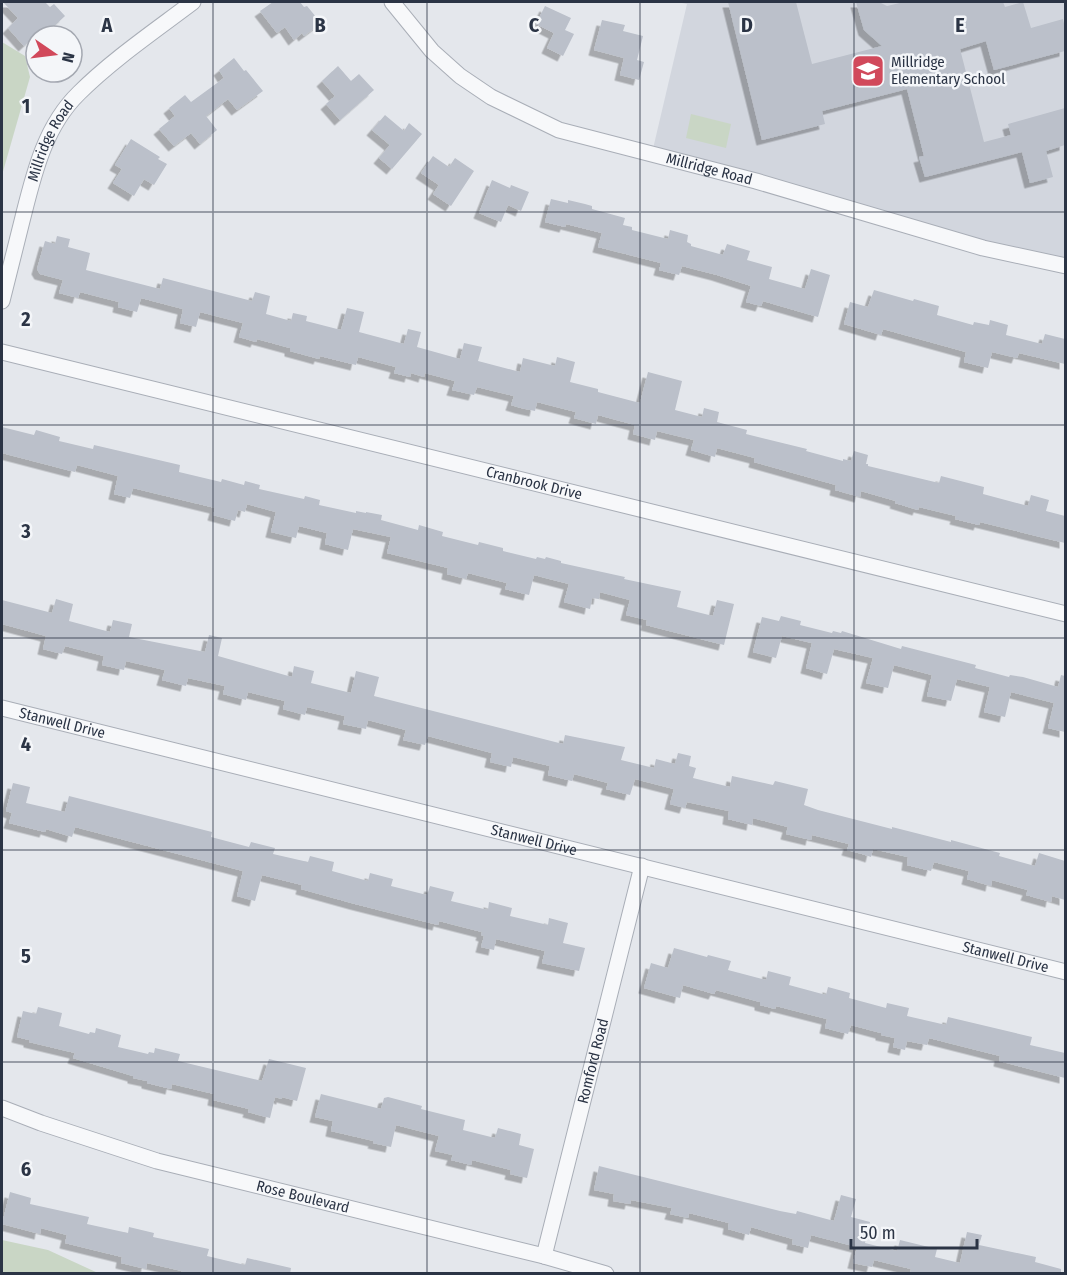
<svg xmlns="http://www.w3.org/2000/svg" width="1067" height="1275" font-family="'Fira Sans Condensed',sans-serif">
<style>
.built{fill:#d2d6de}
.green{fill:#c9d6c5}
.building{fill:#bbc0ca;filter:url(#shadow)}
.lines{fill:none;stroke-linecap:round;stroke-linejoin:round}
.minor-casing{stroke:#a9aeb7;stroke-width:17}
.minor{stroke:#f7f8fa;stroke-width:15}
.grid{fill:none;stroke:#2b3445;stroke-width:1.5;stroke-opacity:0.55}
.labels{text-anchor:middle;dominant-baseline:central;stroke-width:5;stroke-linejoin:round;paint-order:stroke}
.poi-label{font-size:15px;fill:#2b3445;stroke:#f4f6f9;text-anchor:start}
.street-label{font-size:15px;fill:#2b3445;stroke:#f4f6f9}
.grid-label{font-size:20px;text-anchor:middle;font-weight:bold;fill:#2b3445;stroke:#f4f6f9;stroke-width:5;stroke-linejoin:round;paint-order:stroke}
</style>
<defs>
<filter id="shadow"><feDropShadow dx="-5.5" dy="5.5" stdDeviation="0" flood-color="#0004"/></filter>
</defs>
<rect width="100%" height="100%" fill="#e4e7ec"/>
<path class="built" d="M677,2H1065V266L652,153L687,4Z"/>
<path class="green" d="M2,42L25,56L30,77L2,175Z
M691,114L731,124L726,148L686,138Z
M2,1240L48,1250L98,1273H2Z"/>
<path class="building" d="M3,2H45L50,7L54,4L65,16L49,31L45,27L24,46L8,28L18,18Z
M273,2H300L304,7L307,6L321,23L304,36L302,33L294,40L285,27L277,33L260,11Z
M728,2H796L812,64L882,46L864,30L856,2H879L887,6L904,2H1003L1005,7L1023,2L1031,28L1063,19L1065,28V51L994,70L986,41L960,49L984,142L1011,135L1008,124L1065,108V145L1046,151L1053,177L1030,183L1022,152L925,177L919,157L924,156L907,89L822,111L825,124L762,140Z
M545,6L571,18L565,30L574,34L563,56L547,48L554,33L536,24Z
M602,20L625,25L623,31L643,36L637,60L644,62L639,80L620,75L624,58L594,50Z
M234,58L244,71L246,70L263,91L237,110L228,99L206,116L217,130L200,144L191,133L174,146L159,129L175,116L169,108L185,95L191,102L224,78L219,70Z
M338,66L351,81L359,74L374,90L340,120L326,104L335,96L322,81Z
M385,115L404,131L409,123L422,134L392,169L379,158L390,145L372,130Z
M131,139L160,157L158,159L167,164L154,185L144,179L134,196L113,183L122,169L115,165Z
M433,156L449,167L455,158L474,171L451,206L433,194L439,185L421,173Z
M492,180L510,188L511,185L529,192L521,211L508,205L501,222L479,213Z
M551,199L568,203V200L585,204L592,206V209L625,218L623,225L632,227V230L668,239L670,230L688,235L687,242L691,244V246L723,255L727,244L750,251L747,260L772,267L769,279L805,289L811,269L830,275L818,317L763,301L761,306L746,302L751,286L717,275L682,266L679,275L659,270L661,263L598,247L602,233L566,224L565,227L545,222Z
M57,236L70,239L68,247L90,253L86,270L160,289L163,278L252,301L255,292L270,296L266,314L291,321L293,313L307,316L306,321L341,330L347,308L364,312L359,332L404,344L408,329L421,332L417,347L460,359L464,343L482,347L478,361L520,372L523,358L555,366L557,357L575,362L570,382L598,389V392L640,403L648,372L682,381L675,410L702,417L704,408L719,412L717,422L747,430L746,434L807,449L806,451L843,461V459L851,461L854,451L868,455L866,464H868V466L939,483L941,476L984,487L983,494L1028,506L1031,495L1049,500L1046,511L1065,516V543L980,522L979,525L955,519L956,516L919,507L918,510L895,503L896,501L861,491L860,497L835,490L836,485L754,462L755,458L717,448L715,457L691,450L694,440L657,431L655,440L633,434L635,425L598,415L596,424L574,418L576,412L537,402L535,411L521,408L511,405L514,396L477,387L474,395L452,390L455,381L425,373L424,377L411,373L410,377L394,373L396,367L358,357L356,365L320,356L319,359L312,357L290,351V348L257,339L256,342L239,337L243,323L200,312L196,327L180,323L183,309L141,298L137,312L118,307L119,302L80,292L78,298L59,293L63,280L40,274L37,269L45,241L55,244Z
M874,290L913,301L914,299L939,306L937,315L973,325L974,322L989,325L990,320L1008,325L1006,335L1042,344L1045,334L1065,339V364L1019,353L1017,358L992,352L988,368L964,362L966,352L883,329L881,335L844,324L850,302L868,307Z
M2,427L34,435L36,430L60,437L59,441L93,449L94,445L180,465L179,472L221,482L222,479L244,485L245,481L260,485L259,489L304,499L305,496L320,500L319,505L356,513V511L366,513V512L382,515L381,520L418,530L419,525L443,532L442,536L478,545L479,542L503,548V551L536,559L537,557L545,559L546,557L561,561V563L625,577L624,579L681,591L677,607L713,616L717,600L734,604L724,645L646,625L647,620L626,615L630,600L600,592L599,599L592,598L590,609L564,602L569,584L534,575L529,595L505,589L507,583L468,573L466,579L447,574L448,568L387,553L391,537L353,529L348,550L325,544L327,533L299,526L296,538L271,532L276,512L247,504L245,512L238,510L235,521L213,515L215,508L133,488L130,498L114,494L118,476L77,465L75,472L2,453Z
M56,599L73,604L69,621L110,632L113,620L132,624L129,637L205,652L209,635L222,638L218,656L292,677L294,666L314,671L311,683L351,693L356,671L379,677L374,696L563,744L565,735L625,747L621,760L654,768L656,759L675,764L678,753L691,756L689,766L696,768L693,778L730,787L732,776L773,785L775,781L808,789L804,805L818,810L892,829V827L951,842V840L1000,853L999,856L1035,866L1039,853L1065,861V900L1052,896L1051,902L1026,895L1028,890L992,880L991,886L967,879L969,871L934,862L931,871L907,865L908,857L873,849L871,857L862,854L847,850L849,844L812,835L811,840L786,834L788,827L753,818L752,825L728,819L729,811L687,802L685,808L670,804L674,789L635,779L630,795L606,789L608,783L574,774L572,781L548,775L550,766L513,757L511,767L490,762L492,753L428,736L425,745L403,740L406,730L368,720L366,729L343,724L345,716L307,707L305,715L283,709L285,701L248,692L246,700L223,694L225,686L188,678L186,686L162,680L165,670L126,661L124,670L102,665L104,656L65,646L62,654L43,649L46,636L2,624V600L52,613Z
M781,616L801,621L800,625L832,633L833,631L841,633L842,631L901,649L902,646L976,665L975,668L1009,677L1010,675L1023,677L1058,687L1061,675L1065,676V732L1048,728L1054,703L1011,692L1005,717L984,712L990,687L957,679L951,701L927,696L932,675L894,665L888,688L866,683L873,658L834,649L827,674L806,668L812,643L782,636L776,658L753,652L762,617L779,621Z
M13,783L30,787L26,803L65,812L69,796L212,832L211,837L249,847L251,842L275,848L273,854L308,862L310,856L334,862L332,871L368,881L370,873L393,879L391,886L427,895L430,886L454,892L451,901L488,910L489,902L512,908L510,916L548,925L549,918L568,923L563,943L585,948L579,971L542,963L545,951L496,939L494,950L481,947L484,936L481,935L482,932L439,921L438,925L355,904L301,889L302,885L262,875L255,901L237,896L243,871L75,827L72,837L46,829L45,832L9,823L12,813L6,811Z
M674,948L707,957L708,955L731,961L728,970L766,980L768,971L791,977L789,985L826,995L828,987L850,993L849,998L886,1008L887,1003L909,1008L907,1016L946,1025L948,1017L1032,1037L1030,1045L1065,1053V1078L999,1061L1000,1056L929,1038L927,1045L907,1041L905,1050L893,1047L895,1038L881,1035V1033L851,1025L848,1034L825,1028L827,1019L776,1006L775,1009L760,1005V1002L716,990L714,994L683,985L680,998L644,988L651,963L668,968Z
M38,1007L62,1013L59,1026L89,1034L90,1032L95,1033L96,1028L121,1035L118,1047L148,1054L149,1052L154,1053L155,1048L180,1054L178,1061L262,1081L269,1059L306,1068L297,1101L282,1097V1099L275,1097L270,1118L248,1112L249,1109L213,1100L214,1094L172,1084L171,1089L147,1083V1081L133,1078V1076L73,1058L75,1053L29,1042V1040L17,1037L23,1011L36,1014Z
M321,1094L381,1109L384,1098L388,1097L422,1106L421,1109L465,1120L463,1130L495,1138L498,1128L521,1134L519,1145L534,1149L527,1178L510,1174L511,1170L472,1160L471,1165L451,1160L453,1155L435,1151L439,1136L396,1125L391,1147L373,1143L374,1141L331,1131L333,1121L315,1117Z
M599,1166L780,1211L796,1214L797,1211L834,1221L841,1195L856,1199L851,1217L870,1222L865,1243L897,1251L900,1240L937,1249L935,1257L960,1263L967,1232L982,1235L979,1245L1036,1257L1035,1262L1061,1269V1274H910L911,1269L874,1260L872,1267L853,1263L857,1247L811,1235L808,1248L792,1244L793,1239L751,1227L749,1235L728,1229L729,1223L689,1213L688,1218L670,1214L672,1208L631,1200L630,1204L613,1201L614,1194L594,1190Z
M10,1192L31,1198L30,1204L89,1217L87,1224L128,1233L129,1227L154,1233L153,1237L209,1249L207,1256L245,1265L247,1258L291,1268L290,1274H181L182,1271L147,1263L146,1269L121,1263L122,1257L65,1243L67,1235L41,1228L40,1234L2,1224Z"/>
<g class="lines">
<g class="minor-casing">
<g id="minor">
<path id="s1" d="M392,2L432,51L460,76L491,97L559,130L756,181L983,248L1066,266"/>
<path id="s2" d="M2,301C9,273 16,245 23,217C34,173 45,126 79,93C112,60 156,30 193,2"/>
<path id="s3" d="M2,352L1066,614"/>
<path id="s4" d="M2,708L1066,972"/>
<path id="s5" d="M2,1108L41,1123L157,1161L544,1256L606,1274"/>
<path id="s6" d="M544,1256L642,866"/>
</g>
</g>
<use href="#minor" class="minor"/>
</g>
<path class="grid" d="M213,2V1274M427,2V1274M640,2V1274M854,2V1274M2,212H1066M2,425H1066M2,638H1066M2,850H1066M2,1062H1066"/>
<defs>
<g id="school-square" transform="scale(1.725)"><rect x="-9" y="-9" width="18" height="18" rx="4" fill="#d1495b" stroke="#f4f6f9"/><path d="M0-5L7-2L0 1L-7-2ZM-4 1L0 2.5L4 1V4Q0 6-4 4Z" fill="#fff"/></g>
</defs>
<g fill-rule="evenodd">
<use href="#school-square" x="868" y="71"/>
</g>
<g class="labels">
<g class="poi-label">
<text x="891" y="62">Millridge<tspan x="891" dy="17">Elementary School</tspan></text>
</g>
<g class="street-label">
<text stroke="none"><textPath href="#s2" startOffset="168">Millridge Road</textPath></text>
<text stroke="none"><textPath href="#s1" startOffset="369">Millridge Road</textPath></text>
<text stroke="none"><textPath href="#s3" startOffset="548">Cranbrook Drive</textPath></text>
<text stroke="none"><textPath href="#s4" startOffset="62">Stanwell Drive</textPath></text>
<text stroke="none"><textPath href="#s4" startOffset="548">Stanwell Drive</textPath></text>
<text stroke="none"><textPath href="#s4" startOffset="1034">Stanwell Drive</textPath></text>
<text stroke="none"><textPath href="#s6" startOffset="201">Romford Road</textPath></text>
<text stroke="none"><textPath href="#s5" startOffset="314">Rose Boulevard</textPath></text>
</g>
</g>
<g class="grid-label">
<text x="107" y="32">A</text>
<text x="320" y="32">B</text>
<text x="534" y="32">C</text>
<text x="747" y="32">D</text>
<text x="960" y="32">E</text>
<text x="26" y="113">1</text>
<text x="26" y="326">2</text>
<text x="26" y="538">3</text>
<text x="26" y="751">4</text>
<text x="26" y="963">5</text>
<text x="26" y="1176">6</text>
</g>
<rect width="1067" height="1275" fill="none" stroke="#2b3445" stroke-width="6"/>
<g transform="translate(54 54) rotate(104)"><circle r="28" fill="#f4f6f9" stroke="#a4a8b1" stroke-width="1.5"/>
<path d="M0-4.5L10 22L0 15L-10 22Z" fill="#d1495b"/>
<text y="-9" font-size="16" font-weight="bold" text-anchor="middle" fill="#2b3445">N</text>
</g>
<path d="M851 1239v9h126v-9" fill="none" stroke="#2b3445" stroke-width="3"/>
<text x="860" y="1239" font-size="18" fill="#2b3445" stroke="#f4f6f9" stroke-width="4.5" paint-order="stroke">50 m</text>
</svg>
